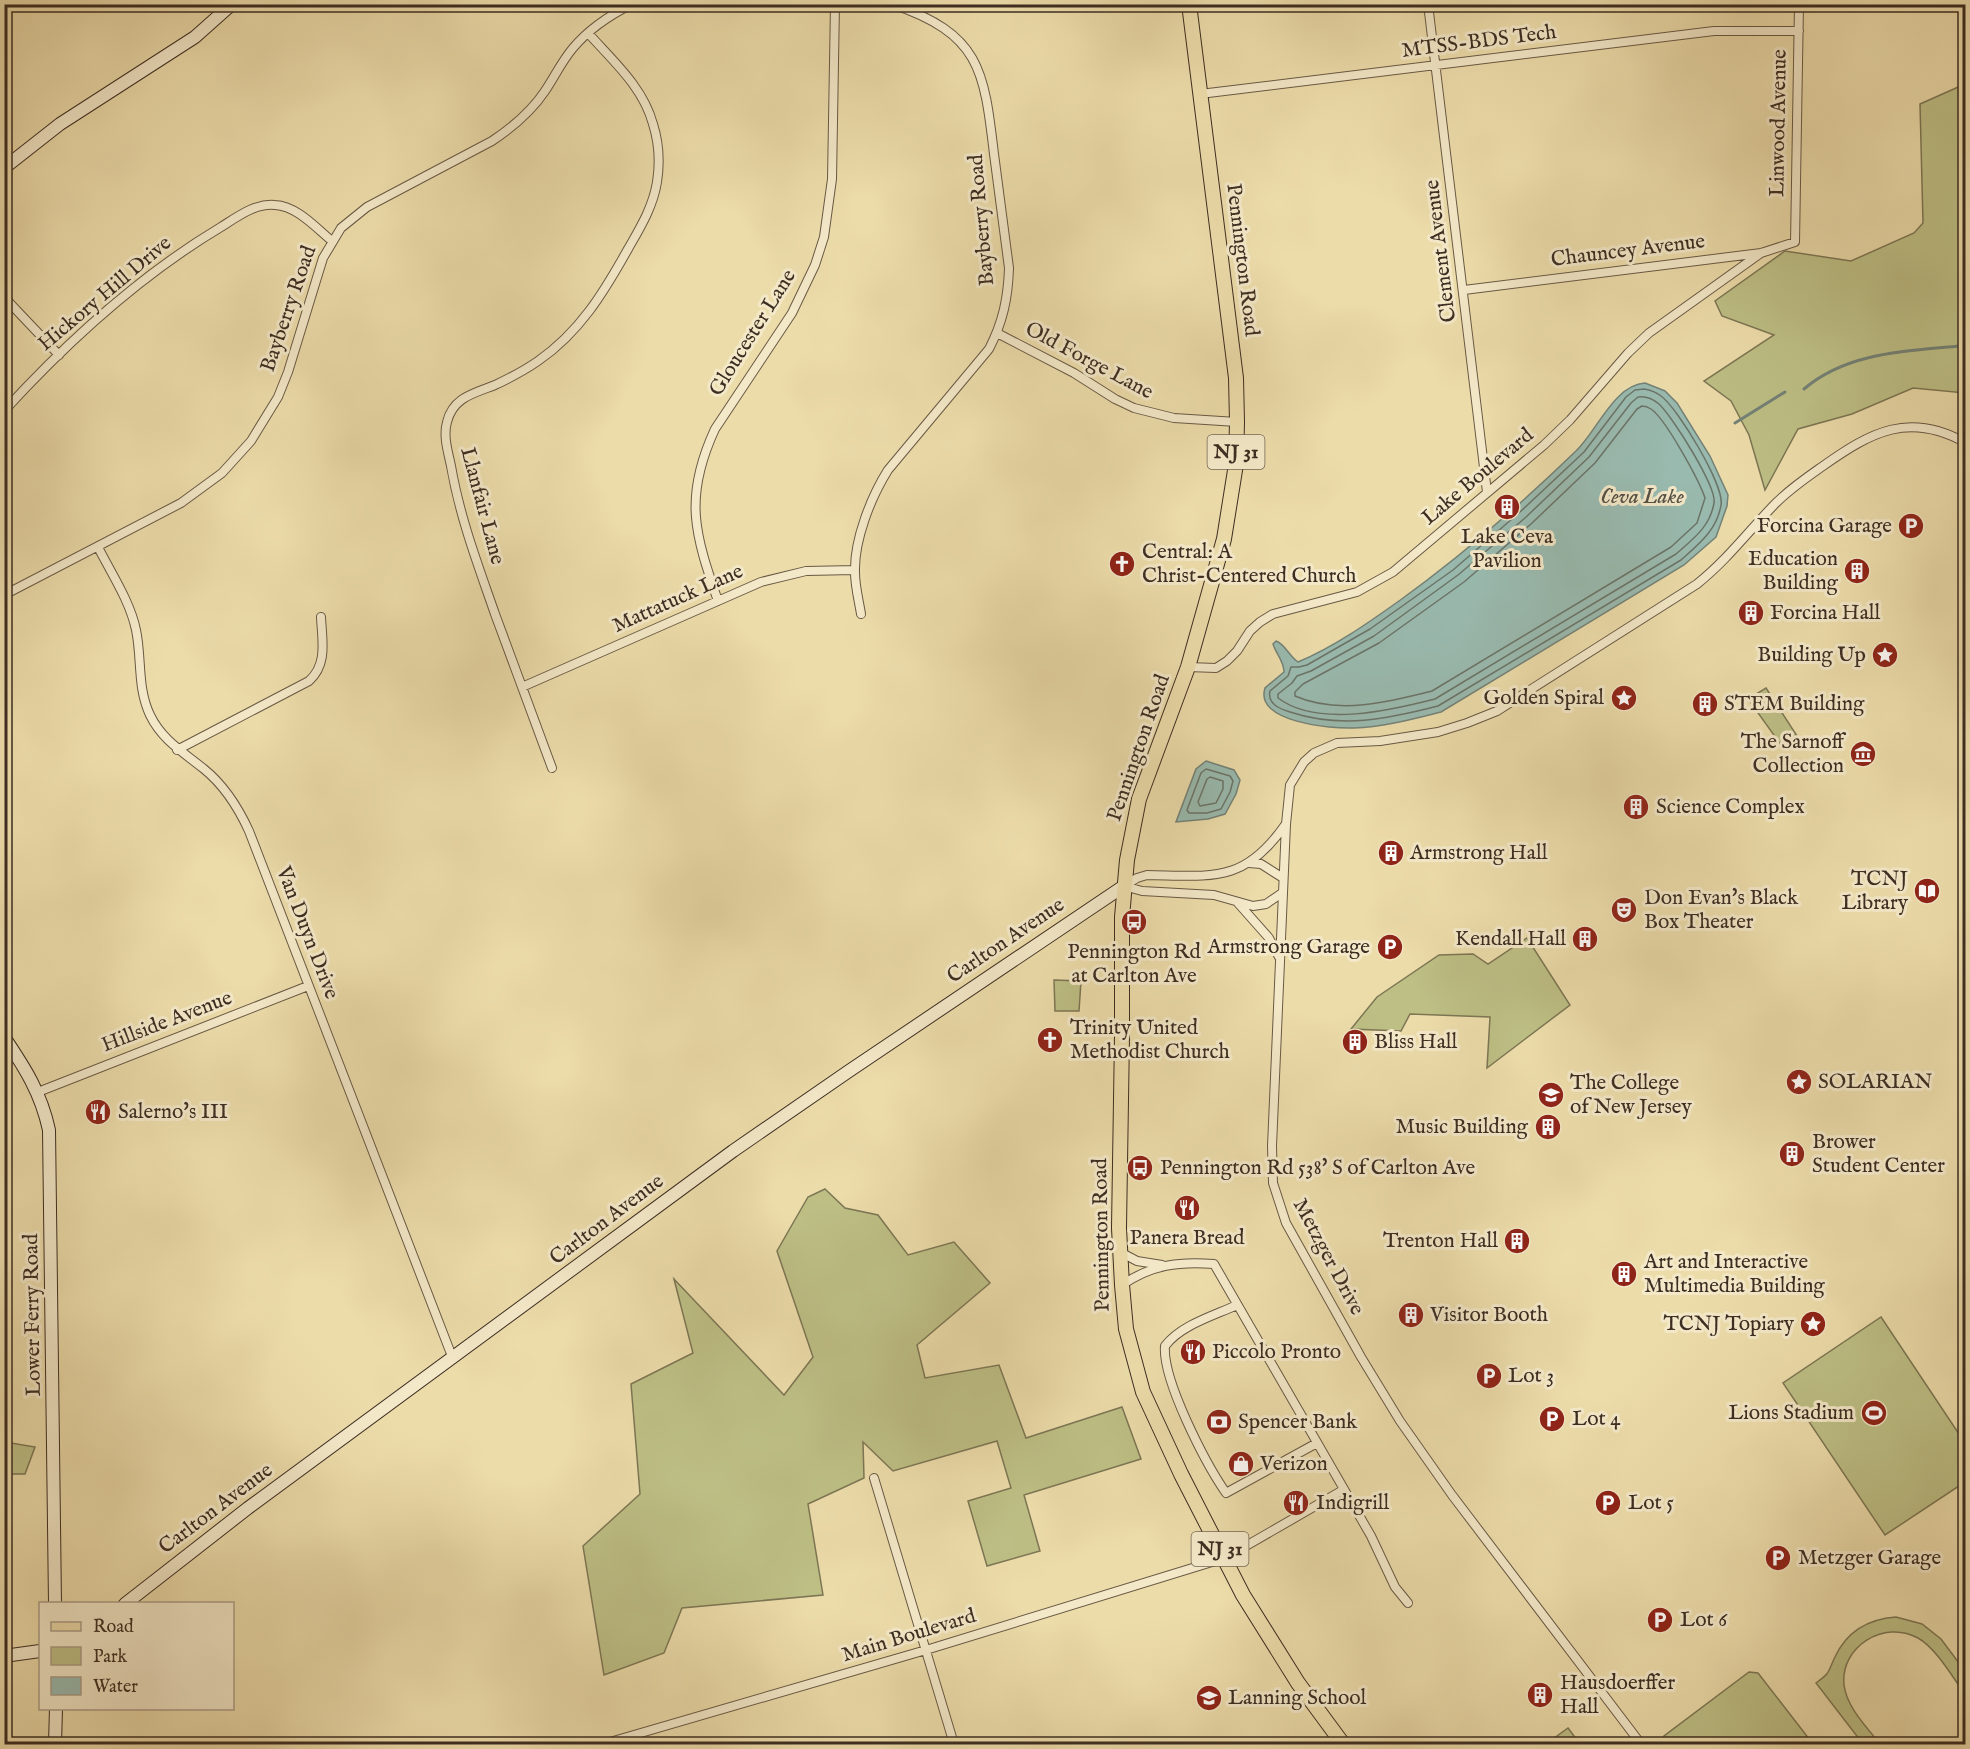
<svg xmlns="http://www.w3.org/2000/svg" width="1970" height="1749" font-family="'IM FELL English',serif">
<style>
.green{fill:#bdbf85;stroke:#7d7654;stroke-width:1.5}
.water{fill:#99baaf;stroke:#748277;stroke-width:1.5}
.lines{fill:none;stroke-linecap:round;stroke-linejoin:round}
.shore{stroke:#6b7468;stroke-width:1.5}
.stream{stroke:#748277;stroke-width:3}
.street-casing{stroke:#695944;stroke-width:10}
.secondary-casing{stroke:#3d2d22;stroke-width:14}
.primary-casing{stroke:#3d2d22;stroke-width:16}
.street{stroke:#f3e8c8;stroke-width:8}
.secondary{stroke:#f3e8c8;stroke-width:12}
.primary{stroke:#ecdcaa;stroke-width:14}
.labels{text-anchor:middle;dominant-baseline:central;stroke-width:6;stroke-linejoin:round;paint-order:stroke}
.shield{fill:#f3e8c8;stroke:#746554;stroke-width:1.5}
.shield-label{font-size:20px;font-weight:bold;fill:#3d2d22}
.street-label{font-size:21px;fill:#3d2d22;stroke:#f3e8c8}
.poi-label{font-size:21px;fill:#3d2d22;stroke:#f3e8c8;text-anchor:start}
.water-label{font-size:22px;font-style:italic;fill:#545045;stroke:#f3e8c8}
</style>
<rect width="100%" height="100%" fill="#ecdcaa"/>
<filter id="stains"><feTurbulence type="fractalNoise" baseFrequency=".00333" numOctaves="4"/><feColorMatrix values="0 0 0 0 .2 0 0 0 0 .09 0 0 0 0 .02 0 0 0 .5 -.17"/></filter>
<radialGradient id="worn" r=".72"><stop offset=".6" stop-color="#630" stop-opacity="0"/><stop offset="1" stop-color="#630" stop-opacity=".3"/></radialGradient>
<path class="green" d="M1965,84V393L1913,388L1852,414L1798,429L1765,490L1749,435L1731,401L1704,381L1774,335L1722,316L1715,301L1785,251L1851,261L1914,233L1923,223L1920,104Z
M1766,688L1799,739L1784,749L1748,699Z
M1527,938L1570,1005L1487,1068L1490,1017L1410,1014L1401,1031L1351,1029L1377,997L1439,955L1473,954L1488,964Z
M1054,980L1081,981L1079,1011H1055Z
M825,1189L845,1208L878,1215L908,1255L954,1242L990,1283L917,1345L925,1378L999,1365L1026,1438L1122,1407L1141,1459L1024,1495L1040,1551L987,1566L968,1501L1011,1488L997,1441L893,1471L863,1442L864,1478L808,1504L823,1595L682,1608L664,1653L604,1675L583,1546L640,1494L631,1384L693,1353L674,1279L784,1395L813,1357L777,1251L808,1197Z
M1881,1317L1965,1443V1482L1885,1535L1783,1383Z
M5,1442L35,1447L25,1474H5Z
M1896,1617L1922,1624L1941,1639L1965,1671V1694C1953,1678 1936,1648 1918,1638C1884,1619 1840,1647 1844,1685C1847,1708 1867,1727 1880,1744H1863L1816,1683C1832,1671 1827,1673 1835,1657C1847,1631 1868,1619 1896,1617Z
M1749,1672L1758,1673L1813,1744H1663L1664,1736Z
M1568,1728L1580,1744H1546Z"/>
<path class="water" d="M1645,383L1665,391L1677,403L1710,456L1728,495L1727,506L1716,537L1684,565L1441,712C1413,719 1384,727 1354,728C1331,729 1254,722 1265,688L1284,672C1284,661 1276,654 1273,644L1276,641C1285,644 1289,656 1298,662C1334,647 1368,623 1399,601C1463,555 1520,505 1576,451C1597,431 1614,385 1645,383Z
M1206,761L1234,770L1240,780L1236,794L1225,814L1208,819L1176,822L1196,769Z"/>
<g class="lines">
<path class="shore" d="M1644,389C1650,390 1656,392 1661,396C1677,407 1725,486 1721,505C1717,530 1699,544 1681,560L1438,706C1387,719 1342,729 1290,712C1280,709 1267,704 1270,691L1288,676L1291,667H1299L1307,665L1370,629L1453,570L1520,512L1584,452L1626,397L1635,390Z
M1638,397C1646,396 1653,399 1659,404C1672,416 1717,487 1714,503C1710,527 1693,539 1676,554L1435,699C1392,710 1318,728 1278,698V694L1292,683L1297,676L1311,671L1374,636L1458,575L1525,518L1589,457L1631,403Z
M1642,406C1645,406 1648,407 1651,409C1665,418 1699,480 1705,498L1697,523L1671,547L1432,691C1389,702 1338,715 1295,696V692L1303,684L1379,643L1464,582L1531,524L1595,463L1637,409Z
M1206,769L1230,776L1233,781L1230,792L1221,809L1207,813H1189L1187,810L1201,773Z
M1210,777L1223,781V789L1216,803L1200,806L1198,802L1207,779Z"/>
<path class="stream" d="M1963,325H1966
M1804,389C1847,352 1907,351 1960,346L1966,348
M1735,423L1785,392"/>
<g class="street-casing">
<path id="street" d="M1428,4L1487,492
M1200,94L1714,31H1799
M1464,290L1761,253L1795,242L1799,4
M4,297L59,355
M997,333L1074,373L1115,399L1134,408L1174,418L1237,422
M4,411C68,341 139,276 221,227C237,217 255,203 275,205C297,206 316,228 332,241
M98,547C111,573 130,601 136,630C142,658 137,688 150,715C162,740 183,752 204,769C225,786 238,807 249,831L453,1359
M4,595L181,503L222,473L251,441L278,397L288,372L323,258L341,228L367,207L492,141C513,127 531,112 545,91C555,76 562,61 573,48C589,29 610,15 632,4
M718,601C695,534 683,498 715,429L792,313L815,265L824,237L832,179L835,4
M861,614C859,601 855,587 855,572C854,540 871,497 888,470L989,349C1003,322 1008,298 1009,268C1004,230 999,192 994,154C984,69 980,34 892,4
M1188,667L1216,668L1227,661L1237,651L1250,631L1260,622L1273,614L1357,592L1393,572L1544,445L1570,420L1628,353L1649,333L1761,253
M522,687L761,582L806,571L855,570
M177,750L309,681C328,664 322,640 321,617
M552,768C533,716 514,665 495,614C478,565 460,518 451,466C448,452 443,436 447,422C453,397 475,393 495,385C510,378 525,370 538,361C580,332 604,292 628,249C640,228 653,207 657,182C660,163 659,143 653,124C643,87 613,61 588,33
M1249,863L1261,864L1283,878
M1124,886L1137,878L1147,875C1212,876 1244,884 1285,825
M1124,886L1142,891L1214,895L1253,906L1266,904L1282,893
M1238,903L1269,938L1279,957
M38,1092L308,986
M1120,1252L1137,1261L1162,1265
M1122,1285C1151,1265 1179,1261 1214,1264L1371,1536L1395,1587L1408,1603
M1237,1305C1213,1316 1181,1325 1165,1346C1162,1380 1206,1464 1226,1493L1317,1443
M874,1478L954,1744
M603,1744L926,1650L1225,1558L1343,1490
M1641,1744L1452,1495L1400,1421L1361,1357L1286,1223L1273,1183L1272,1146L1286,824L1290,785L1304,762L1314,753L1337,743L1380,741L1438,732L1467,723L1497,711L1697,584C1726,561 1748,532 1773,506C1788,490 1806,478 1823,466C1871,432 1909,411 1966,443"/>
</g>
<g class="secondary-casing">
<path id="secondary" d="M4,168L60,124L195,37L232,4
M4,1037C25,1068 41,1093 49,1130L55,1604
M125,1604L248,1508L733,1151L849,1071L1124,886
M4,1656L40,1651
M55,1744L56,1708"/>
</g>
<g class="primary-casing">
<path id="primary" d="M1189,4L1236,378L1237,422L1236,464L1224,539L1188,667L1139,799L1127,860L1122,917V1036L1119,1228L1122,1285L1126,1329L1143,1392L1181,1474L1243,1595L1298,1683L1343,1744"/>
</g>
<use href="#street" class="street"/>
<use href="#secondary" class="secondary"/>
<use href="#primary" class="primary"/>
</g>
<defs>
<g id="building-disc" transform="scale(1.35)"><circle r="9.5" fill="#8f2418" stroke="#f3e8c8"/><path d="M-4-6H4V6H1V3H-1V6H-4ZM-2.5-4.3h1.7v1.8h-1.7ZM.8-4.3h1.7v1.8H.8ZM-2.5-1h1.7V.8h-1.7ZM.8-1h1.7V.8H.8Z" fill="#fff"/></g>
<g id="parking-disc" transform="scale(1.35)"><circle r="9.5" fill="#8f2418" stroke="#f3e8c8"/><path d="M-3.5-5.5H1a3.5 3.5 0 0 1 0 7H-1V5.5H-3.5ZM-1-3.4V-.6H.8a1.4 1.4 0 0 0 0-2.8Z" fill="#fff"/></g>
<g id="church-disc" transform="scale(1.35)"><circle r="9.5" fill="#8f2418" stroke="#f3e8c8"/><path d="M-1.2-6h2.4v3.5h3.3v2.4h-3.3V6h-2.4V-.1h-3.3v-2.4h3.3Z" fill="#fff"/></g>
<g id="sight-disc" transform="scale(1.35)"><circle r="9.5" fill="#8f2418" stroke="#f3e8c8"/><path d="M0-6L1.8-2.2L6-1.7L2.9 1.2L3.7 5.4L0 3.3L-3.7 5.4L-2.9 1.2L-6-1.7L-1.8-2.2Z" fill="#fff"/></g>
<g id="museum-disc" transform="scale(1.35)"><circle r="9.5" fill="#8f2418" stroke="#f3e8c8"/><path d="M0-6L6-3V-2H-6V-3ZM-5-1h2V3h-2ZM-1-1h2V3h-2ZM3-1h2V3H3ZM-6 4H6V6H-6Z" fill="#fff"/></g>
<g id="library-disc" transform="scale(1.35)"><circle r="9.5" fill="#8f2418" stroke="#f3e8c8"/><path d="M-6-4Q-3-5.5-.7-3.5V5Q-3 3-6 4ZM6-4Q3-5.5 .7-3.5V5Q3 3 6 4Z" fill="#fff"/></g>
<g id="theatre-disc" transform="scale(1.35)"><circle r="9.5" fill="#8f2418" stroke="#f3e8c8"/><path d="M-5-5.5Q0-4 5-5.5V0Q5 5 0 6Q-5 5-5 0ZM-3.3-2.5H-1v1.5H-3.3ZM1-2.5H3.3v1.5H1ZM-2.8 1Q0 5.5 2.8 1Z" fill="#fff"/></g>
<g id="bus-disc" transform="scale(1.35)"><circle r="9.5" fill="#8f2418" stroke="#f3e8c8"/><path d="M-5-6H5V4H4V6H2V4H-2V6H-4V4H-5ZM-3.5-4V0h7V-4ZM-3.5 1.2v1.5H-2V1.2ZM2 1.2v1.5H3.5V1.2Z" fill="#fff"/></g>
<g id="university-disc" transform="scale(1.35)"><circle r="9.5" fill="#8f2418" stroke="#f3e8c8"/><path d="M0-5L7-2L0 1L-7-2ZM-4 1L0 2.5L4 1V4Q0 6-4 4Z" fill="#fff"/></g>
<g id="restaurant-disc" transform="scale(1.35)"><circle r="9.5" fill="#8f2418" stroke="#f3e8c8"/><path d="M-5-6h1v4h1v-4h1v4h1v-4h1v5L-1.5 .5V6h-2V.5L-5-1ZM5-6V6H3V1.5H1.5Q1.5-4 5-6Z" fill="#fff"/></g>
<g id="stadium-disc" transform="scale(1.35)"><circle r="9.5" fill="#8f2418" stroke="#f3e8c8"/><path d="M0-5a6.5 5 0 1 0 0 10a6.5 5 0 1 0 0-10ZM-3.5-1.8h7v3.6h-7Z" fill="#fff"/></g>
<g id="bank-disc" transform="scale(1.35)"><circle r="9.5" fill="#8f2418" stroke="#f3e8c8"/><path d="M-6-4H6V4H-6ZM0-2.3a2.3 2.3 0 1 0 0 4.6a2.3 2.3 0 1 0 0-4.6Z" fill="#fff"/></g>
<g id="shop-disc" transform="scale(1.35)"><circle r="9.5" fill="#8f2418" stroke="#f3e8c8"/><path d="M-5-2.5h2.3a2.7 3.5 0 0 1 5.4 0H5L5.5 6h-11ZM-1.5-2.5h3a1.5 2.3 0 0 0-3 0Z" fill="#fff"/></g>
<g id="school-disc" transform="scale(1.35)"><circle r="9.5" fill="#8f2418" stroke="#f3e8c8"/><path d="M0-5L7-2L0 1L-7-2ZM-4 1L0 2.5L4 1V4Q0 6-4 4Z" fill="#fff"/></g>
</defs>
<g fill-rule="evenodd">
<use href="#building-disc" x="1507" y="507"/>
<use href="#parking-disc" x="1911" y="526"/>
<use href="#church-disc" x="1122" y="564"/>
<use href="#building-disc" x="1857" y="571"/>
<use href="#building-disc" x="1751" y="613"/>
<use href="#sight-disc" x="1885" y="655"/>
<use href="#sight-disc" x="1624" y="698"/>
<use href="#building-disc" x="1705" y="704"/>
<use href="#museum-disc" x="1863" y="754"/>
<use href="#building-disc" x="1636" y="807"/>
<use href="#building-disc" x="1391" y="853"/>
<use href="#library-disc" x="1927" y="891"/>
<use href="#theatre-disc" x="1624" y="910"/>
<use href="#bus-disc" x="1134" y="922"/>
<use href="#building-disc" x="1585" y="939"/>
<use href="#parking-disc" x="1390" y="947"/>
<use href="#church-disc" x="1050" y="1040"/>
<use href="#building-disc" x="1355" y="1042"/>
<use href="#sight-disc" x="1799" y="1082"/>
<use href="#university-disc" x="1551" y="1095"/>
<use href="#restaurant-disc" x="98" y="1112"/>
<use href="#building-disc" x="1548" y="1127"/>
<use href="#building-disc" x="1792" y="1154"/>
<use href="#bus-disc" x="1140" y="1168"/>
<use href="#restaurant-disc" x="1187" y="1208"/>
<use href="#building-disc" x="1517" y="1241"/>
<use href="#building-disc" x="1624" y="1274"/>
<use href="#building-disc" x="1411" y="1315"/>
<use href="#sight-disc" x="1813" y="1324"/>
<use href="#restaurant-disc" x="1193" y="1352"/>
<use href="#parking-disc" x="1489" y="1376"/>
<use href="#stadium-disc" x="1874" y="1413"/>
<use href="#parking-disc" x="1552" y="1419"/>
<use href="#bank-disc" x="1219" y="1422"/>
<use href="#shop-disc" x="1241" y="1464"/>
<use href="#restaurant-disc" x="1296" y="1503"/>
<use href="#parking-disc" x="1608" y="1503"/>
<use href="#parking-disc" x="1778" y="1558"/>
<use href="#parking-disc" x="1660" y="1620"/>
<use href="#building-disc" x="1540" y="1695"/>
<use href="#school-disc" x="1209" y="1698"/>
</g>
<g class="labels">
<g class="shield">
<rect x="1207.5" y="435" width="57" height="34" rx="4.5"/>
<rect x="1191.5" y="1532" width="57" height="34" rx="4.5"/>
</g>
<g class="shield-label">
<text x="1236" y="452">NJ 31</text>
<text x="1220" y="1549">NJ 31</text>
</g>
<g class="street-label">
<text transform="translate(1479 42) rotate(-7)">MTSS-BDS Tech</text>
<text transform="translate(1779 123) rotate(-89)">Linwood Avenue</text>
<text transform="translate(982 220) rotate(-95)">Bayberry Road</text>
<text transform="translate(1441 251) rotate(-97)">Clement Avenue</text>
<text transform="translate(1628 251) rotate(-7)">Chauncey Avenue</text>
<text transform="translate(1242 260) rotate(83)">Pennington Road</text>
<text transform="translate(105 294) rotate(-40)">Hickory Hill Drive</text>
<text transform="translate(289 309) rotate(-71)">Bayberry Road</text>
<text transform="translate(753 333) rotate(-58)">Gloucester Lane</text>
<text transform="translate(1089 361) rotate(28)">Old Forge Lane</text>
<text transform="translate(1478 477) rotate(-40)">Lake Boulevard</text>
<text transform="translate(482 506) rotate(75)">Llanfair Lane</text>
<text transform="translate(678 599) rotate(-24)">Mattatuck Lane</text>
<text transform="translate(1139 748) rotate(-71)">Pennington Road</text>
<text transform="translate(307 933) rotate(69)">Van Duyn Drive</text>
<text transform="translate(1006 941) rotate(-34)">Carlton Avenue</text>
<text transform="translate(167 1022) rotate(-21)">Hillside Avenue</text>
<text transform="translate(607 1220) rotate(-37)">Carlton Avenue</text>
<text transform="translate(1102 1235) rotate(-91)">Pennington Road</text>
<text transform="translate(1328 1257) rotate(62)">Metzger Drive</text>
<text transform="translate(33 1315) rotate(-91)">Lower Ferry Road</text>
<text transform="translate(216 1509) rotate(-37)">Carlton Avenue</text>
<text transform="translate(909 1636) rotate(-17)">Main Boulevard</text>
</g>
<g class="poi-label">
<text x="1892" y="526" text-anchor="end">Forcina Garage</text>
<text x="1507" y="537" text-anchor="middle">Lake Ceva<tspan x="1507" dy="24">Pavilion</tspan></text>
<text x="1142" y="552">Central: A<tspan x="1142" dy="24">Christ-Centered Church</tspan></text>
<text x="1838" y="559" text-anchor="end">Education<tspan x="1838" dy="24">Building</tspan></text>
<text x="1770" y="613">Forcina Hall</text>
<text x="1866" y="655" text-anchor="end">Building Up</text>
<text x="1604" y="698" text-anchor="end">Golden Spiral</text>
<text x="1724" y="704">STEM Building</text>
<text x="1844" y="742" text-anchor="end">The Sarnoff<tspan x="1844" dy="24">Collection</tspan></text>
<text x="1656" y="807">Science Complex</text>
<text x="1410" y="853">Armstrong Hall</text>
<text x="1908" y="879" text-anchor="end">TCNJ<tspan x="1908" dy="24">Library</tspan></text>
<text x="1644" y="898">Don Evan's Black<tspan x="1644" dy="24">Box Theater</tspan></text>
<text x="1566" y="939" text-anchor="end">Kendall Hall</text>
<text x="1370" y="947" text-anchor="end">Armstrong Garage</text>
<text x="1134" y="952" text-anchor="middle">Pennington Rd<tspan x="1134" dy="24">at Carlton Ave</tspan></text>
<text x="1070" y="1028">Trinity United<tspan x="1070" dy="24">Methodist Church</tspan></text>
<text x="1374" y="1042">Bliss Hall</text>
<text x="1818" y="1082">SOLARIAN</text>
<text x="1570" y="1083">The College<tspan x="1570" dy="24">of New Jersey</tspan></text>
<text x="118" y="1112">Salerno's III</text>
<text x="1528" y="1127" text-anchor="end">Music Building</text>
<text x="1812" y="1142">Brower<tspan x="1812" dy="24">Student Center</tspan></text>
<text x="1160" y="1168">Pennington Rd 538' S of Carlton Ave</text>
<text x="1187" y="1238" text-anchor="middle">Panera Bread</text>
<text x="1498" y="1241" text-anchor="end">Trenton Hall</text>
<text x="1644" y="1262">Art and Interactive<tspan x="1644" dy="24">Multimedia Building</tspan></text>
<text x="1430" y="1315">Visitor Booth</text>
<text x="1794" y="1324" text-anchor="end">TCNJ Topiary</text>
<text x="1212" y="1352">Piccolo Pronto</text>
<text x="1508" y="1376">Lot 3</text>
<text x="1854" y="1413" text-anchor="end">Lions Stadium</text>
<text x="1572" y="1419">Lot 4</text>
<text x="1238" y="1422">Spencer Bank</text>
<text x="1260" y="1464">Verizon</text>
<text x="1316" y="1503">Indigrill</text>
<text x="1628" y="1503">Lot 5</text>
<text x="1798" y="1558">Metzger Garage</text>
<text x="1680" y="1620">Lot 6</text>
<text x="1560" y="1683">Hausdoerffer<tspan x="1560" dy="24">Hall</tspan></text>
<text x="1228" y="1698">Lanning School</text>
</g>
<g class="water-label">
<text x="1642" y="497">Ceva Lake</text>
</g>
</g>
<rect width="1970" height="1749" fill="none" stroke="#ecdcaa" stroke-width="24"/>
<rect x="6" y="6" width="1958" height="1737" fill="none" stroke="#3d2d22" stroke-width="3"/>
<rect x="12" y="12" width="1946" height="1725" fill="none" stroke="#3d2d22" stroke-width="1.5"/>
<rect x="39" y="1602" width="195" height="108" fill="#f3e8c8" stroke="#aa9d86" stroke-width="1.5"/>
<rect x="51" y="1622" width="30" height="9" fill="#ecdcaa" stroke="#aa9d86" stroke-width="1.5"/>
<text x="93" y="1632" font-size="18" fill="#3d2d22">Road</text>
<rect x="51" y="1647" width="30" height="18" fill="#bdbf85" stroke="#aa9d86" stroke-width="1.5"/>
<text x="93" y="1662" font-size="18" fill="#3d2d22">Park</text>
<rect x="51" y="1677" width="30" height="18" fill="#99baaf" stroke="#aa9d86" stroke-width="1.5"/>
<text x="93" y="1692" font-size="18" fill="#3d2d22">Water</text>
<rect width="100%" height="100%" filter="url(#stains)"/>
<rect width="100%" height="100%" fill="url(#worn)"/>
</svg>
